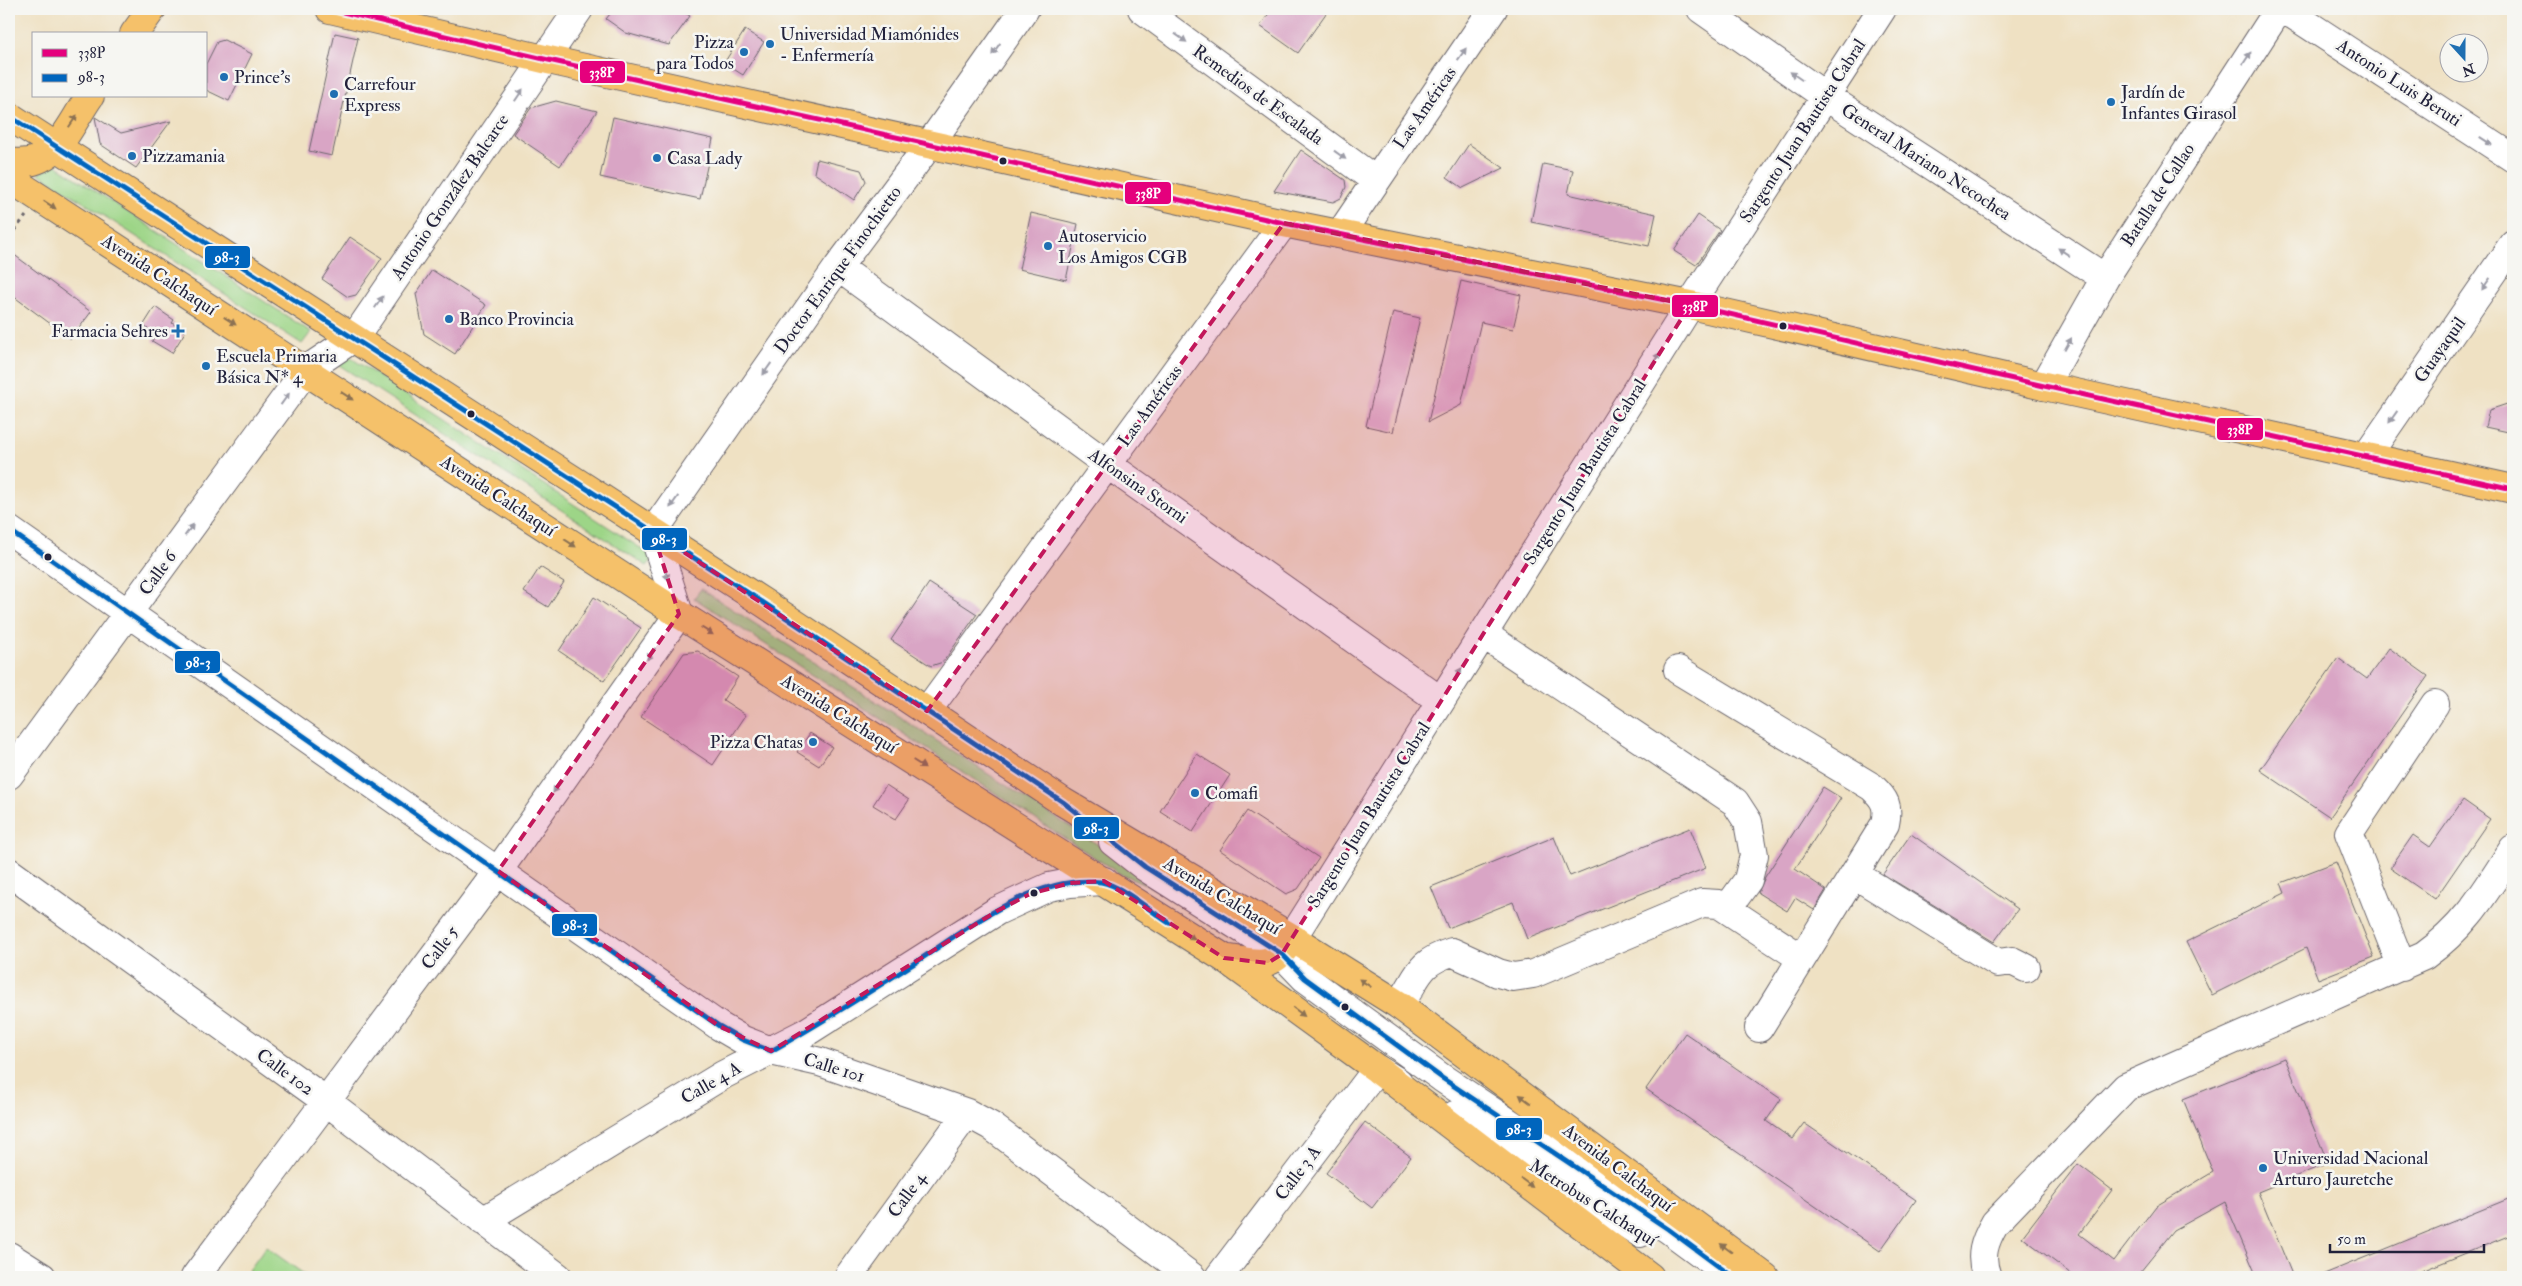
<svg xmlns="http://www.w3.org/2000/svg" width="2522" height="1286" font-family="'IM FELL Double Pica',serif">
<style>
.green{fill:#9dd587;stroke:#607c61}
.building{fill:#d9a5c5}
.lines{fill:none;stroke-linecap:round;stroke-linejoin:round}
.minor-casing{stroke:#6a656b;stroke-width:30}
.major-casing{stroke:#6a656b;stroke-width:30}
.path{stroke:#6a656b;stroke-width:3;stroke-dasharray:4 4;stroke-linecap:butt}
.minor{stroke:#fff;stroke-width:28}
.major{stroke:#f5c16b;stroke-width:28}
.bus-1-casing{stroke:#f6f6f2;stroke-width:9}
.bus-2-casing{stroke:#f6f6f2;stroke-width:9}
.bus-1{stroke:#e5007d;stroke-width:5}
.bus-2{stroke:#0065bd;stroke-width:5}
.oneway{fill:#9c9ca7}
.oneway2{fill:#8c7253}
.marked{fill:#c2185b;fill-opacity:0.2;stroke:#c2185b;stroke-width:4;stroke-dasharray:10 6;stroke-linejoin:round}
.poi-dot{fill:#1f6fb2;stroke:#f6f6f2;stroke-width:2}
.bus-dot{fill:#22223b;stroke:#f6f6f2;stroke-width:2}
.labels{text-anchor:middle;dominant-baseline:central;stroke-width:5;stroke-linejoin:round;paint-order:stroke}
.poi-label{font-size:18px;fill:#22223b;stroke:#f6f6f2;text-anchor:start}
.street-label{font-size:18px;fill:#22223b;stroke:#f6f6f2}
.line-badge{stroke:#f6f6f2;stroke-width:2}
.badge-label{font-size:14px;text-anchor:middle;font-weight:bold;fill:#fff}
</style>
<rect width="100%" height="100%" fill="#f6f6f2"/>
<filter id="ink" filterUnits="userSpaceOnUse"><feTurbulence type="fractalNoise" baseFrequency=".02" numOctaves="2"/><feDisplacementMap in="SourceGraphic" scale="10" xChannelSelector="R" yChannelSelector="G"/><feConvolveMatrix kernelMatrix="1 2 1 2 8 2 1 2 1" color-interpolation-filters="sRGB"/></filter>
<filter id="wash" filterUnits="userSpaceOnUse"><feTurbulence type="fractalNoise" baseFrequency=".0096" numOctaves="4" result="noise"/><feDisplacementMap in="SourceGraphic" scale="20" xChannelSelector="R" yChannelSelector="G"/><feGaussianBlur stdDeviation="1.12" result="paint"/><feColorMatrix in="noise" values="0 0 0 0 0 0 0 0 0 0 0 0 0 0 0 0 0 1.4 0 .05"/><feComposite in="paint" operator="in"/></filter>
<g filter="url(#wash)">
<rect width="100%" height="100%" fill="#efe1c3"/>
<path class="green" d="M53,163L311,332L302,344L38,173L49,169Z
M345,354L654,557L647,566L339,365Z
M701,589L1145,875L1250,948C1206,925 1167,889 1120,874L694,598Z
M266,1247L308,1277H244Z"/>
<g id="blocks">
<path class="building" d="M614,9H679L690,16L669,45L626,33L606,19Z
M1272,9H1329L1298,53L1260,26Z
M745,30L764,42L743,75L724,63Z
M335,33L358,38L332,156L309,151Z
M224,40L252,54L229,101L206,90V64L217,42Z
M556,101L597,111L560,166L513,134L531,108Z
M95,117L121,133L171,121L136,168L100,144Z
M613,117L713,139L700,199L600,177Z
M1469,144L1504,168L1463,188L1447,177Z
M1301,150L1345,180L1346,187L1341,198L1333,202L1274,191Z
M817,159L861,170L866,181L854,200L814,173Z
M1543,164L1573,170L1568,194L1656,214L1649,246L1531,222Z
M1031,213L1078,224L1066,280L1019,269Z
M1698,215L1720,230L1696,265L1674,251Z
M350,237L382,258L356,295L348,297L322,279Z
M9,251L91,312L71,339L9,293Z
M432,270L486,305L455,354L424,334L416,294Z
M1461,281L1521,295L1513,329L1481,322L1461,405L1428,422Z
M155,307L174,320L172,323L185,332L172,353L152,341L156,334L143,326Z
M1393,312L1420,318L1393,432L1366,426Z
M2513,402V433L2485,427L2489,410Z
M540,567L564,582L548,607L524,592Z
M929,583L977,614L943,662L931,666L891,640Z
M594,597L641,628L604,681L559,651Z
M2389,648L2428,676L2330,817L2260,770L2338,658L2367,679Z
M698,651L738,677L723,700L746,715L713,765L641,717L684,653Z
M810,733L832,747L819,766L797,752Z
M1197,754L1230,775L1193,832L1160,811Z
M886,785L909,800L896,819L873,805Z
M1823,787L1841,798L1795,869L1826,890L1814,910L1795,898L1787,911L1758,893L1765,877Z
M2463,800L2490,819L2435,899L2390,868L2413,835L2430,847Z
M1247,811L1319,858L1298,889L1286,894L1220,850Z
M1690,828L1706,868L1527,939L1513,902L1448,928L1431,887L1554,837L1570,876Z
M1911,834L2018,909L1994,942L1883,874Z
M2336,862L2374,957L2318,979L2306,948L2212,995L2186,942L2285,893L2281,883Z
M1685,1033L1781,1099L1766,1121L1792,1139L1804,1123L1916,1200L1880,1251L1646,1089Z
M2285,1058L2328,1163L2258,1192L2293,1277H2257L2225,1202L2174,1230L2136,1277H2075L2022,1237L2078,1164L2112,1190L2079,1234L2114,1261L2156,1206L2213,1172L2183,1099Z
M1365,1122L1411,1157L1372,1208L1326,1173Z
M2513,1197V1234L2407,1277H2317Z"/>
</g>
</g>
<g filter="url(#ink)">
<use href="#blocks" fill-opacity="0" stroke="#6a656b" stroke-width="1"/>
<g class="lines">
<g class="minor-casing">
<path id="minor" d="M1142,9L1375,180
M1701,9L1825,96L2105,278
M2284,9L2513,158
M1340,234L1493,9
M838,267L1107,464L1441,701
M2044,386L2105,278L2279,9
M2366,457L2513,244
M9,530L719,1026L743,1040L771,1051L820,1062L967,1113L991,1126L1192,1277
M1483,634L1735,802L1748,822L1754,855L1748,880L1727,909
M1678,670L1872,787C1885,799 1889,806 1885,824L1759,1028
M927,711L1284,223
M9,775L306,370L355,337L579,9
M1113,842L1145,867L1282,954L1305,978L1442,1078L1668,1229L1733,1277
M9,872L326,1101L558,1277
M1854,874L1998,963L2012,961L2026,968
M1292,938L1690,305L1882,9
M2402,967L2349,833L2435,704
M1399,1005C1419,978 1416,963 1452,952L1498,973L1513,977L1533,974L1702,903L1719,904L1801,958
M1455,1115L1640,1233
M483,1221L723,1075L805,1033L997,911L1049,887L1070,883L1104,881
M9,1256L42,1277
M195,1277L498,871L679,614L653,532L838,267L929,145L1025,9
M848,1277L967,1113
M1219,1277L1377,1069L1398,1082
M1987,1277C1979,1256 1984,1242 1995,1223L2126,1087L2424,956C2467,925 2485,892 2513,849"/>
</g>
<g class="major-casing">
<path id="major" d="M330,9L544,59L1284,223L1690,305L2044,386L2513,489
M134,34L152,9
M9,116L764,603L1063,802L1292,938L1399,1005L1765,1277
M9,162C56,169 67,129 90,96
M9,178L679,614L1224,958L1377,1069L1650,1277
M1230,959C1263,965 1273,968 1292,938"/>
</g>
<path class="path" d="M9,237L26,216"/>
<use href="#minor" class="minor"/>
<use href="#major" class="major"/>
<g class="bus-1-casing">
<path id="bus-1" d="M330,9L544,59L1284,223L1690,305L2044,386L2513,489"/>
</g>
<g class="bus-2-casing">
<path id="bus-2" d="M9,116L764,603L1063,802L1145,867L1282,954L1305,978L1442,1078L1668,1229L1733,1277
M9,530L719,1026L743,1040L771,1051C818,1025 862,997 907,968C961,934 1032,873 1101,882C1121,885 1152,912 1169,923"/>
</g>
<use href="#bus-1" class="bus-1"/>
<use href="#bus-2" class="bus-2"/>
</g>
<defs><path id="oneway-solid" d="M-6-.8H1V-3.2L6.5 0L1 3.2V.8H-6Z" transform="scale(1.25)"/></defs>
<g class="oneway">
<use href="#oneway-solid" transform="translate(1181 38) rotate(36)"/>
<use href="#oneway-solid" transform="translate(996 49) rotate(125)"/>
<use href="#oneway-solid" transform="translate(1462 54) rotate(-55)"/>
<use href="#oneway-solid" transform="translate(2247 58) rotate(-57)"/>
<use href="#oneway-solid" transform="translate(1796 76) rotate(-145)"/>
<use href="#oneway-solid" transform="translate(519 95) rotate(-56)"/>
<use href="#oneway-solid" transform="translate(2486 141) rotate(33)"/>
<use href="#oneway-solid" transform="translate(1340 155) rotate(36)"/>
<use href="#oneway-solid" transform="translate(2064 252) rotate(-147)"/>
<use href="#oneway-solid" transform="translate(2486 284) rotate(125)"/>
<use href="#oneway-solid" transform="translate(379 302) rotate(-56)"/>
<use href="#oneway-solid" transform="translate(2068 344) rotate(-61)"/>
<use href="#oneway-solid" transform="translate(1656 359) rotate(-58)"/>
<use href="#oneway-solid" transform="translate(767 369) rotate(125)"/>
<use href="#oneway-solid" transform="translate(285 399) rotate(-54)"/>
<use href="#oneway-solid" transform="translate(2393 417) rotate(125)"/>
<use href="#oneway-solid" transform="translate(674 502) rotate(125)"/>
<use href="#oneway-solid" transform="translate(189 530) rotate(-54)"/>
<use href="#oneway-solid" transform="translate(666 573) rotate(72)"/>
<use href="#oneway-solid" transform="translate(651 654) rotate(125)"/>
<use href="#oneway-solid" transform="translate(1458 674) rotate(-58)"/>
<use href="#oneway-solid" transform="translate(557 787) rotate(125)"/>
</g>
<g class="oneway2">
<use href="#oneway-solid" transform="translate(73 121) rotate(-56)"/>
<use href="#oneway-solid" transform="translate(50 205) rotate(33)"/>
<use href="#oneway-solid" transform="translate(230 321) rotate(33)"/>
<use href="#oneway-solid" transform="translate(347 396) rotate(33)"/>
<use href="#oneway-solid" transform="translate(570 543) rotate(33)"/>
<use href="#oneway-solid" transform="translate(707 631) rotate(32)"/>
<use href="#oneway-solid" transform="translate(919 764) rotate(32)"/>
<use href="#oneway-solid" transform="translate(1189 936) rotate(33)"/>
<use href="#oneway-solid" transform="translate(1365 983) rotate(-147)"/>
<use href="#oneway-solid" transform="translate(1299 1012) rotate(37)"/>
<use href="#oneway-solid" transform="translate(1525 1099) rotate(-143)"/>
<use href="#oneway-solid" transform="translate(1527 1183) rotate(37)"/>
<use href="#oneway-solid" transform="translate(1726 1248) rotate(-143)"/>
</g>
</g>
<path class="marked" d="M1284,223L1690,305L1282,954L1268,963L1224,958L1104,881L1070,883L1030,894L997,911L771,1051L719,1026L498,871L679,614L653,532L927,711Z"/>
<g class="poi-dot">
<circle cx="770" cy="44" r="5"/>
<circle cx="744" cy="52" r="5"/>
<circle cx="224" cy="77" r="5"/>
<circle cx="334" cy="94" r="5"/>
<circle cx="2111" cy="102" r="5"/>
<circle cx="132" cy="156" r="5"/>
<circle cx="657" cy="158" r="5"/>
<circle cx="1048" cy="246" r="5"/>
<circle cx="449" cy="319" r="5"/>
<path d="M175.5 323.5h5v5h5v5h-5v5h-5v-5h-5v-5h5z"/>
<circle cx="206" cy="366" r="5"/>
<circle cx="813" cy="742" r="5"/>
<circle cx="1195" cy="793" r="5"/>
<circle cx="2263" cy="1168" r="5"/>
</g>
<g class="bus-dot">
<circle cx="1003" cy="161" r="4.5"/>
<circle cx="1783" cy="326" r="4.5"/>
<circle cx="471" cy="414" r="4.5"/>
<circle cx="48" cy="557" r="4.5"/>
<circle cx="1034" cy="893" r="4.5"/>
<circle cx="1345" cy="1007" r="4.5"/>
</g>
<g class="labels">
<g class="poi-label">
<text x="780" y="34">Universidad Miamónides<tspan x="780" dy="21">- Enfermería</tspan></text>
<text x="734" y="42" text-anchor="end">Pizza<tspan x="734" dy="21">para Todos</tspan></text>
<text x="234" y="77">Prince's</text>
<text x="344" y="84">Carrefour<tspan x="344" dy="21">Express</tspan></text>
<text x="2121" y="92">Jardín de<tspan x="2121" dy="21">Infantes Girasol</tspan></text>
<text x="142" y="156">Pizzamania</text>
<text x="667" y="158">Casa Lady</text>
<text x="1058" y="236">Autoservicio<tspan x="1058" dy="21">Los Amigos CGB</tspan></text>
<text x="459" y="319">Banco Provincia</text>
<text x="168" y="331" text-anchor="end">Farmacia Sehres</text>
<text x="216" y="356">Escuela Primaria<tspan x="216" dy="21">Básica N* 4</tspan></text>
<text x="803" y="742" text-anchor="end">Pizza Chatas</text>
<text x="1205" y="793">Comafi</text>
<text x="2273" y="1158">Universidad Nacional<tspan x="2273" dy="21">Arturo Jauretche</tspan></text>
</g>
<g class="street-label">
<text transform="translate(2399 83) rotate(33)">Antonio Luis Beruti</text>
<text transform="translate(1258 95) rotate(36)">Remedios de Escalada</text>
<text transform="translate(1425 108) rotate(-55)">Las Américas</text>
<text transform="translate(1803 131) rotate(-57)">Sargento Juan Bautista Cabral</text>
<text transform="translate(1926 162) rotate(33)">General Mariano Necochea</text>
<text transform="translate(2158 195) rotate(-57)">Batalla de Callao</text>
<text transform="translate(450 197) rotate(-56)">Antonio González Balcarce</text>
<text transform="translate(838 270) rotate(-54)">Doctor Enrique Finochietto</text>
<text transform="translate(159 275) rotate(33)">Avenida Calchaquí</text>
<text transform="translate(2440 350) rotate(-55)">Guayaquil</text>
<text transform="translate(1150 406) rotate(-54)">Las Américas</text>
<text transform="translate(1585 472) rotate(-58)">Sargento Juan Bautista Cabral</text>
<text transform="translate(1138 486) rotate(35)">Alfonsina Storni</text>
<text transform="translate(498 496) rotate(33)">Avenida Calchaquí</text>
<text transform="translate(158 573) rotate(-54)">Calle 6</text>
<text transform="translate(839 714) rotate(32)">Avenida Calchaquí</text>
<text transform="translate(1369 815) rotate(-58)">Sargento Juan Bautista Cabral</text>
<text transform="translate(1222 896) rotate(31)">Avenida Calchaquí</text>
<text transform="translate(440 948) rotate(-53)">Calle 5</text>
<text transform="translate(834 1068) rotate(17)">Calle 101</text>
<text transform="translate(285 1072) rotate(36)">Calle 102</text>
<text transform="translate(711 1083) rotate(-30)">Calle 4 A</text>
<text transform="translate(1618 1168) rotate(37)">Avenida Calchaquí</text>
<text transform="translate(1298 1173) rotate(-53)">Calle 3 A</text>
<text transform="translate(907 1195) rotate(-54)">Calle 4</text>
<text transform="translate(1593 1203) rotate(32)">Metrobus Calchaquí</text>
</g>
</g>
<g class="line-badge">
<rect x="579" y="60" width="47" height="24" rx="5" fill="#e5007d"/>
<rect x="1124" y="181" width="48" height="24" rx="5" fill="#e5007d"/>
<rect x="204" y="245" width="47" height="24" rx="5" fill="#0065bd"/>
<rect x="1671" y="294" width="48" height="24" rx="5" fill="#e5007d"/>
<rect x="2216" y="417" width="48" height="24" rx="5" fill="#e5007d"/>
<rect x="641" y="527" width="47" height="24" rx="5" fill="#0065bd"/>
<rect x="174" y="650" width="47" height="24" rx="5" fill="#0065bd"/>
<rect x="1073" y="816" width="47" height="24" rx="5" fill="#0065bd"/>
<rect x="551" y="913" width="47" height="24" rx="5" fill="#0065bd"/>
<rect x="1495" y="1117" width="48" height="24" rx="5" fill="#0065bd"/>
</g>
<g class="badge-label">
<text x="602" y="77">338P</text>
<text x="1148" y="198">338P</text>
<text x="227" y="262">98-3</text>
<text x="1695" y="311">338P</text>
<text x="2240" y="434">338P</text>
<text x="664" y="544">98-3</text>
<text x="198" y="667">98-3</text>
<text x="1096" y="833">98-3</text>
<text x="575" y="930">98-3</text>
<text x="1519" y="1134">98-3</text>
</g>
<rect width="2522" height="1286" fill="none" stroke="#f6f6f2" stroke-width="30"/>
<rect x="32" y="32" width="175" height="65" fill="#f6f6f2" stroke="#a1a1a9"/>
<rect x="42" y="49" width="25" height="8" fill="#e5007d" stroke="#a1a1a9"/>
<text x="78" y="58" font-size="15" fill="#22223b">338P</text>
<rect x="42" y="74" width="25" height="8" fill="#0065bd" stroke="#a1a1a9"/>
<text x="78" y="82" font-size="15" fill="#22223b">98-3</text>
<g transform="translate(2464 58) rotate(159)"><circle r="24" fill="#f6f6f2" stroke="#a1a1a9"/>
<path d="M0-4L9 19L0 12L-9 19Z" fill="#1f6fb2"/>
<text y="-8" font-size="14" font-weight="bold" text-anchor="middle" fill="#22223b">N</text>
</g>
<path d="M2330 1244v8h154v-8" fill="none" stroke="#22223b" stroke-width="2.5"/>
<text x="2337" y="1244" font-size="15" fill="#22223b" stroke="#f6f6f2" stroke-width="4" paint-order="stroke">50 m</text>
</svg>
